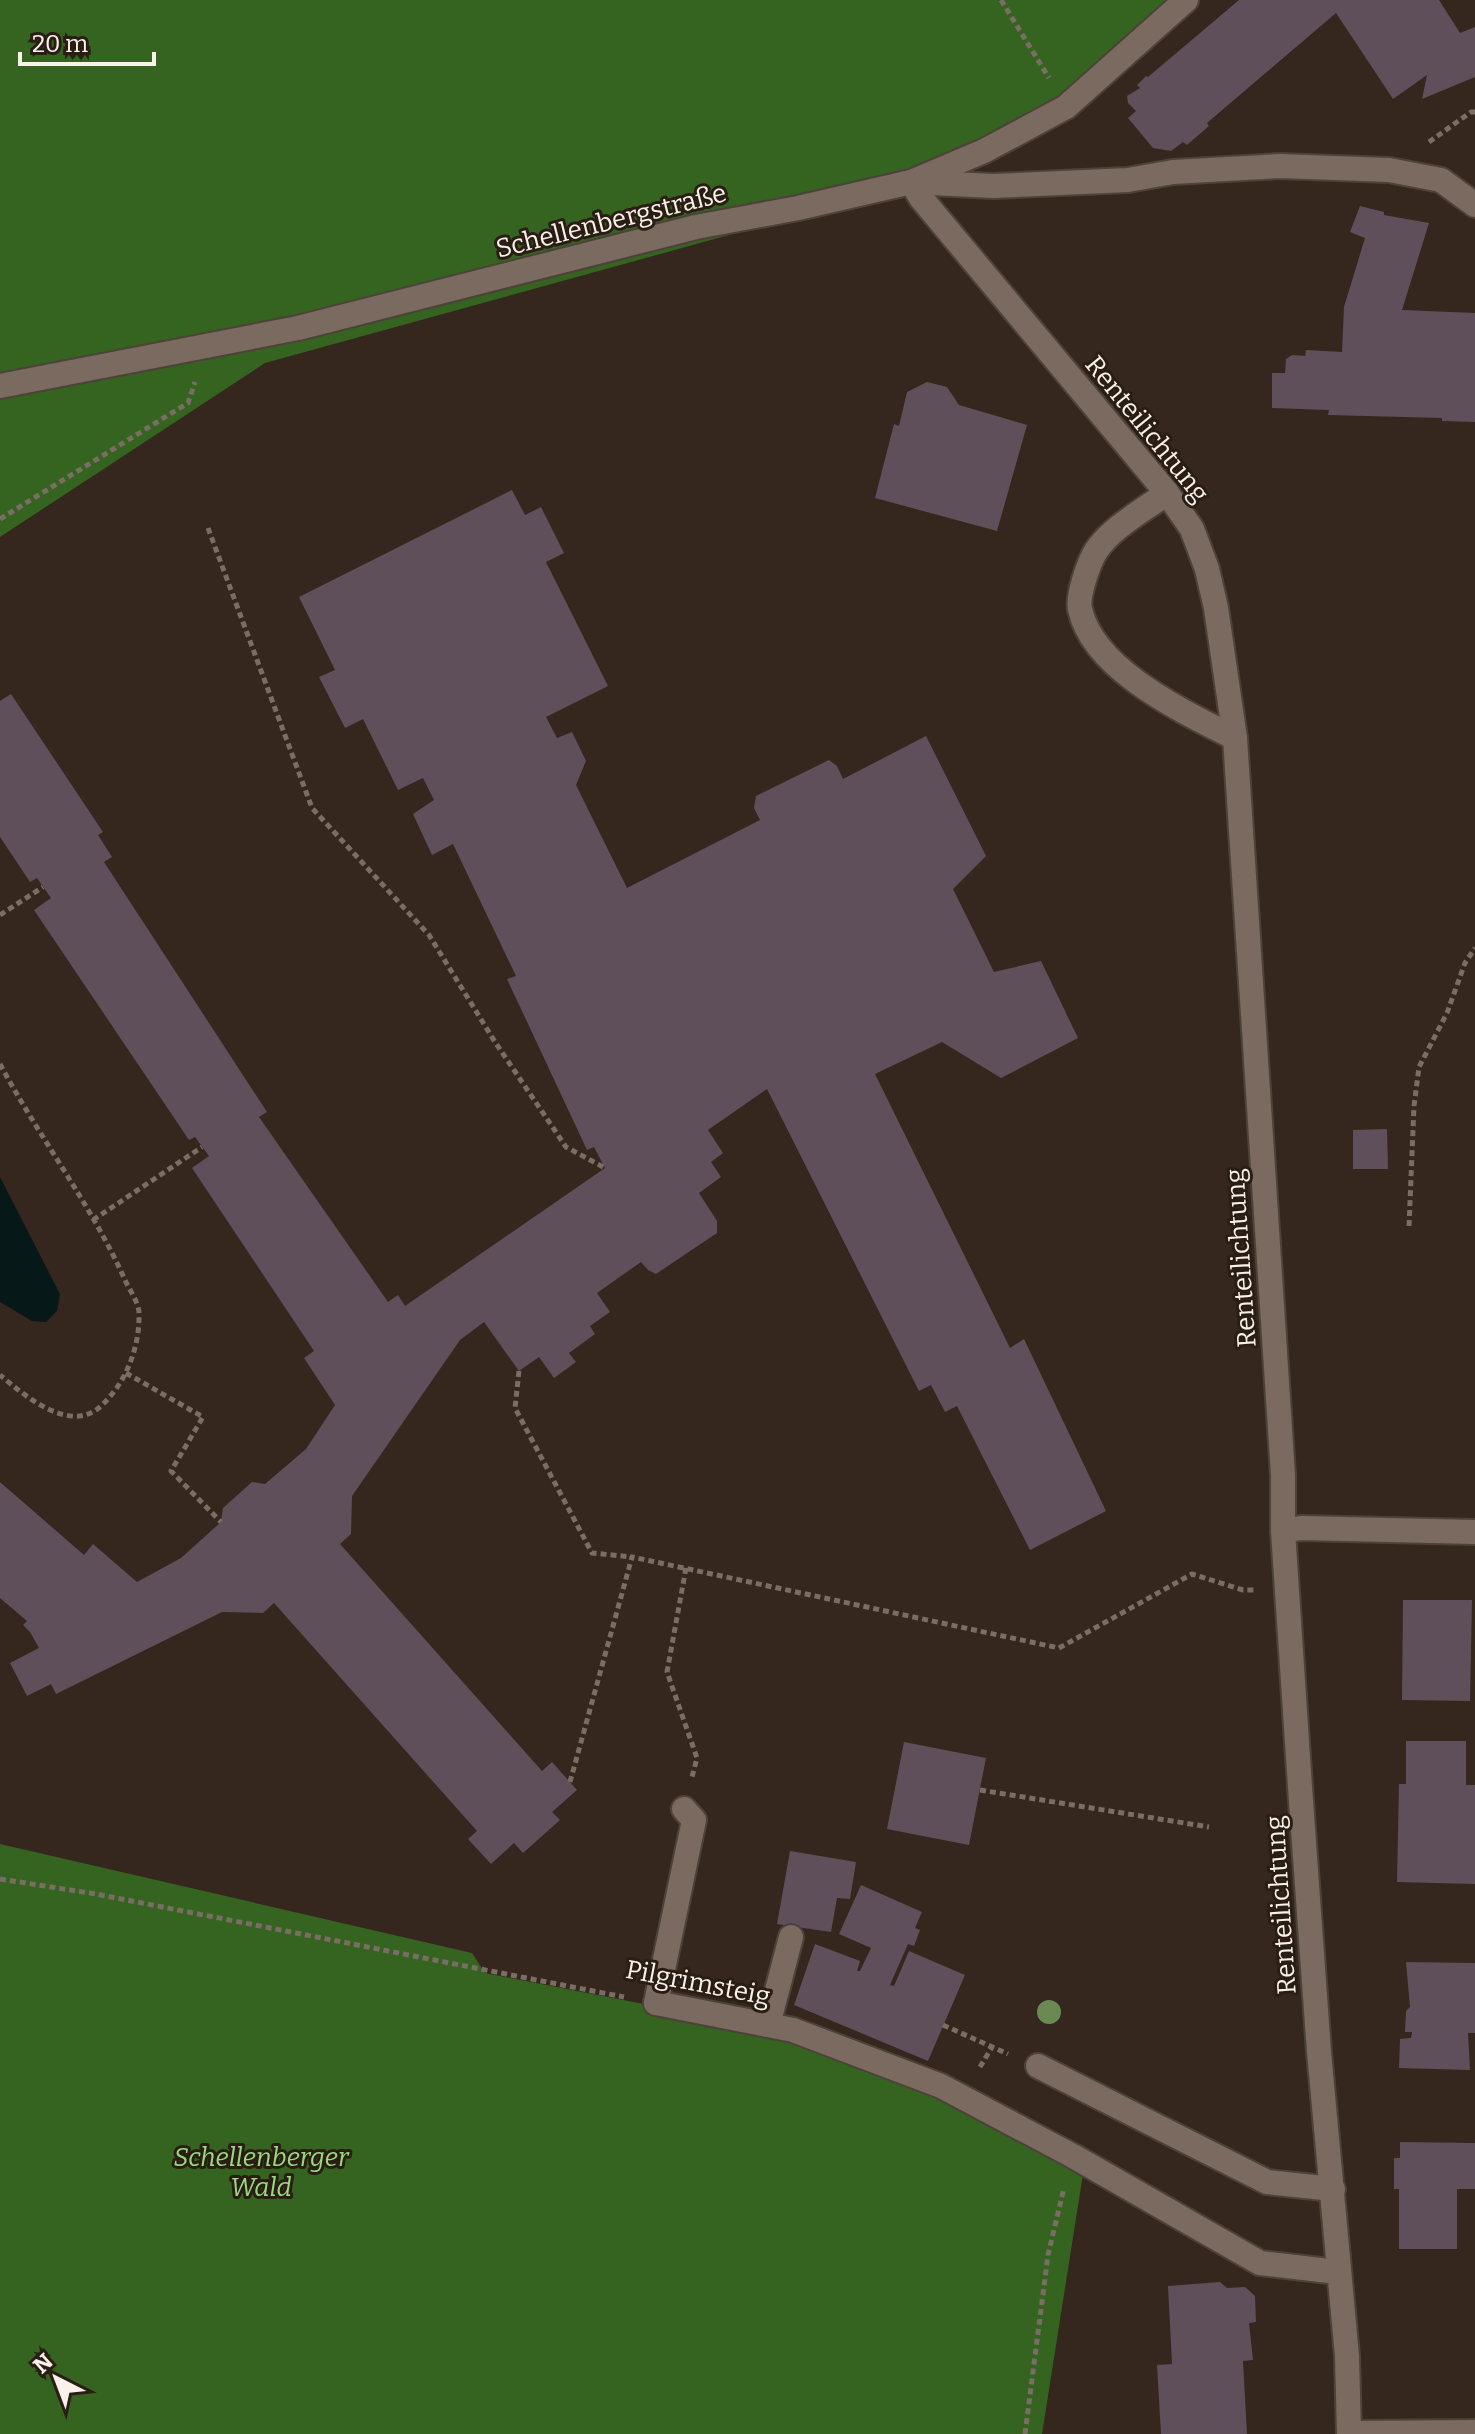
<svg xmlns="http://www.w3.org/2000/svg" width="1475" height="2434" font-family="Bitter,serif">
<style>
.forest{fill:#346420}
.water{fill:#071819}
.building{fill:#5f4f5a}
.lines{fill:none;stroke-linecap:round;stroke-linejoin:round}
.lane-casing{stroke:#4d4239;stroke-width:28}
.street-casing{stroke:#4d4239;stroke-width:28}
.path{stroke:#7a6d64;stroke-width:5;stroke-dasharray:6 4;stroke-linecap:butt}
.lane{stroke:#7a6a5f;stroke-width:24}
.street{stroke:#7a6a5f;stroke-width:24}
.tree{fill:#6b8a53}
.labels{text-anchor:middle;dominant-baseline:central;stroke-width:6;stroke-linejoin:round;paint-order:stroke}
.street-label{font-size:26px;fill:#faf1ea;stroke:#2a1e14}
.park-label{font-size:26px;font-style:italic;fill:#98db7f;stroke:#2a1e14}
</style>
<rect width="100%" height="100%" fill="#35271d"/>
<path class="forest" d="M0,0H1180L1075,95L885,192L265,363L0,537Z
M0,1844L472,1953L485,1973L792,2033L939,2089L1083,2174L1042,2434H0Z"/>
<path class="water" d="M0,1177L60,1294L57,1311L46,1322L32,1321L0,1302Z"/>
<path class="building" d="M1239,0H1439L1460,33L1475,27V77L1422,99L1427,75L1393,99L1336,13L1207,123L1209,126L1187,145L1183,142L1171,151L1153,148L1128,118L1136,111L1128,103L1127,96L1140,88L1137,85L1146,76L1148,77Z
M1360,206L1384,212V215L1429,223L1402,310L1475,313V422L1442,421V418L1328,415L1329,410L1272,408V373H1285L1286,359L1292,355L1305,356L1306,350L1342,352L1344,307L1365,238L1350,232Z
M927,382L947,387L959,405L1027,425L997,531L875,498L894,424L899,426L907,392Z
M512,490L525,515L541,507L564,553L546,562L608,686L546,717L557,738L572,732L586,761L576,785L627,888L760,820L754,808L756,796L829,760L837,766L843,779L926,736L986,856L953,889L994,972L1041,961L1078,1038L1001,1078L942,1042L875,1074L1010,1348L1024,1339L1106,1511L1030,1550L957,1406L945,1412L931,1385L919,1391L767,1089L708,1130L723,1153L711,1162L721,1177L699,1193L717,1221V1233L656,1274L648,1270L641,1262L597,1293L610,1312L590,1326L595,1334L569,1353L576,1362L554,1378L539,1357L519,1371L484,1322L460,1340L352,1496L351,1534L340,1544L542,1771L552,1762L577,1790L552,1812L560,1820L523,1853L514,1843L491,1864L468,1839L477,1831L274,1603L263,1613L222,1612L56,1694L51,1684L27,1696L10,1663L39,1648L30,1632L23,1625L27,1621L0,1598V1482L84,1555L93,1544L137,1582L181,1558L221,1522L223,1508L252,1482L265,1484L306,1449L335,1405L304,1358L314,1351L192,1168L209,1156L195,1137L189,1140L34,910L51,898L37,878L30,882L0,837V701L11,694L103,832L98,835L112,857L104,862L267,1112L259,1117L388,1302L398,1295L405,1306L605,1168L594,1147L587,1150L507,979L516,976L453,844L432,855L413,814L434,800L423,778L398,790L363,719L345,728L319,677L335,670L299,597Z
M1387,1129L1388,1169H1353V1130Z
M1403,1600H1472L1470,1701L1402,1700Z
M1406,1741H1466V1785H1475V1884L1397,1882L1399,1784H1406Z
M904,1742L986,1758L969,1845L887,1829Z
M790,1851L856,1862L850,1899L837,1898L831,1932L777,1924Z
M861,1885L922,1912L915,1928L920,1930L914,1946L908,1944L890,1985L894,1986L909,1951L965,1975L928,2061L794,2005L815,1944L860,1961L857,1971H860L871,1948L839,1934Z
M1406,1962L1475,1963V2033H1468L1470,2070L1399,2068L1400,2039L1411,2038L1412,2032H1405L1406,2011L1410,2007Z
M1400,2142L1475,2143V2189H1457V2249H1399V2189H1394V2158H1400Z
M1220,2282L1227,2288L1245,2287L1255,2296L1256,2322L1249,2323L1253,2360L1243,2361L1247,2434H1161L1157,2365L1172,2364L1168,2286Z"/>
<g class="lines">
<g class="lane-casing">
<path id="lane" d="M911,182L993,186L1128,180L1173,172L1280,166L1389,170L1441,180L1475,205
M1167,493C1144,510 1112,527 1096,551C1089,562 1077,596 1080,609C1093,670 1184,712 1235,738
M656,2003L694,1820L684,1809
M768,2025L791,1937
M1038,2066L1267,2182L1333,2189"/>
</g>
<g class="street-casing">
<path id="street" d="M911,182L921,198L1167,493L1192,529L1207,569L1216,608L1235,738L1283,1475V1531L1300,1787L1319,2052L1347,2356L1349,2434
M0,386L298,328L696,227L798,208L911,182L984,151L1066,107L1186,0
M1283,1531L1301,1528L1475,1532
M656,2003L793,2030L941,2086L1073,2156L1260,2263L1338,2272
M1349,2433L1475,2432"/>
</g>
<path class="path" d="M1001,0L1049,78
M1429,142L1471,112H1475
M0,519L188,403L195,382
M208,528L312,808L429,935L495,1042L566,1147L605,1168
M0,915L43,887
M0,1064C39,1137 92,1206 125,1280C129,1289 139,1303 139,1313C140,1347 126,1383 101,1406C70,1435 24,1395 0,1375
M93,1220L202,1147
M1409,1226L1414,1106L1419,1067L1447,1013L1465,963L1475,948
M519,1371L515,1408L592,1553L632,1557
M126,1373L203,1417L171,1471L221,1522
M686,1568L667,1672L697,1758L692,1777
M570,1782L632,1557L1059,1648L1192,1574L1243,1590H1254
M980,1790L1209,1827
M0,1879L96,1894L624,1997
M943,2025L1008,2054
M980,2067L992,2047
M1025,2434L1048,2255L1064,2188"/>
<use href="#lane" class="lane"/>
<use href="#street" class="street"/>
</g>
<circle class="tree" cx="1049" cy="2012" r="12"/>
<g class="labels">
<g class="street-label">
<text transform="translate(611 221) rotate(-14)">Schellenbergstraße</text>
<text transform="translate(1147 429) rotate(51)">Renteilichtung</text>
<text transform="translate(1241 1258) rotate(-94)">Renteilichtung</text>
<text transform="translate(1281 1905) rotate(-94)">Renteilichtung</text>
<text transform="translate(698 1983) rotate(11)">Pilgrimsteig</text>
</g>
<g class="park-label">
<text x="261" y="2157">Schellenberger<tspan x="261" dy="30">Wald</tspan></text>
</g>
</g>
<g transform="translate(56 2378) rotate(318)" stroke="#2a1e14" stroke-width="6" paint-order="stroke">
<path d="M0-6L14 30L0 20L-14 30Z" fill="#faf1ea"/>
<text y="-12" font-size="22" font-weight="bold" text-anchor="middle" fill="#faf1ea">N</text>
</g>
<path d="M20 52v12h134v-12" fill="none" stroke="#faf1ea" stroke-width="4"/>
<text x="32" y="52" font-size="24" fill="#faf1ea" stroke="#2a1e14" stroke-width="6" paint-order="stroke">20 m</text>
</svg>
